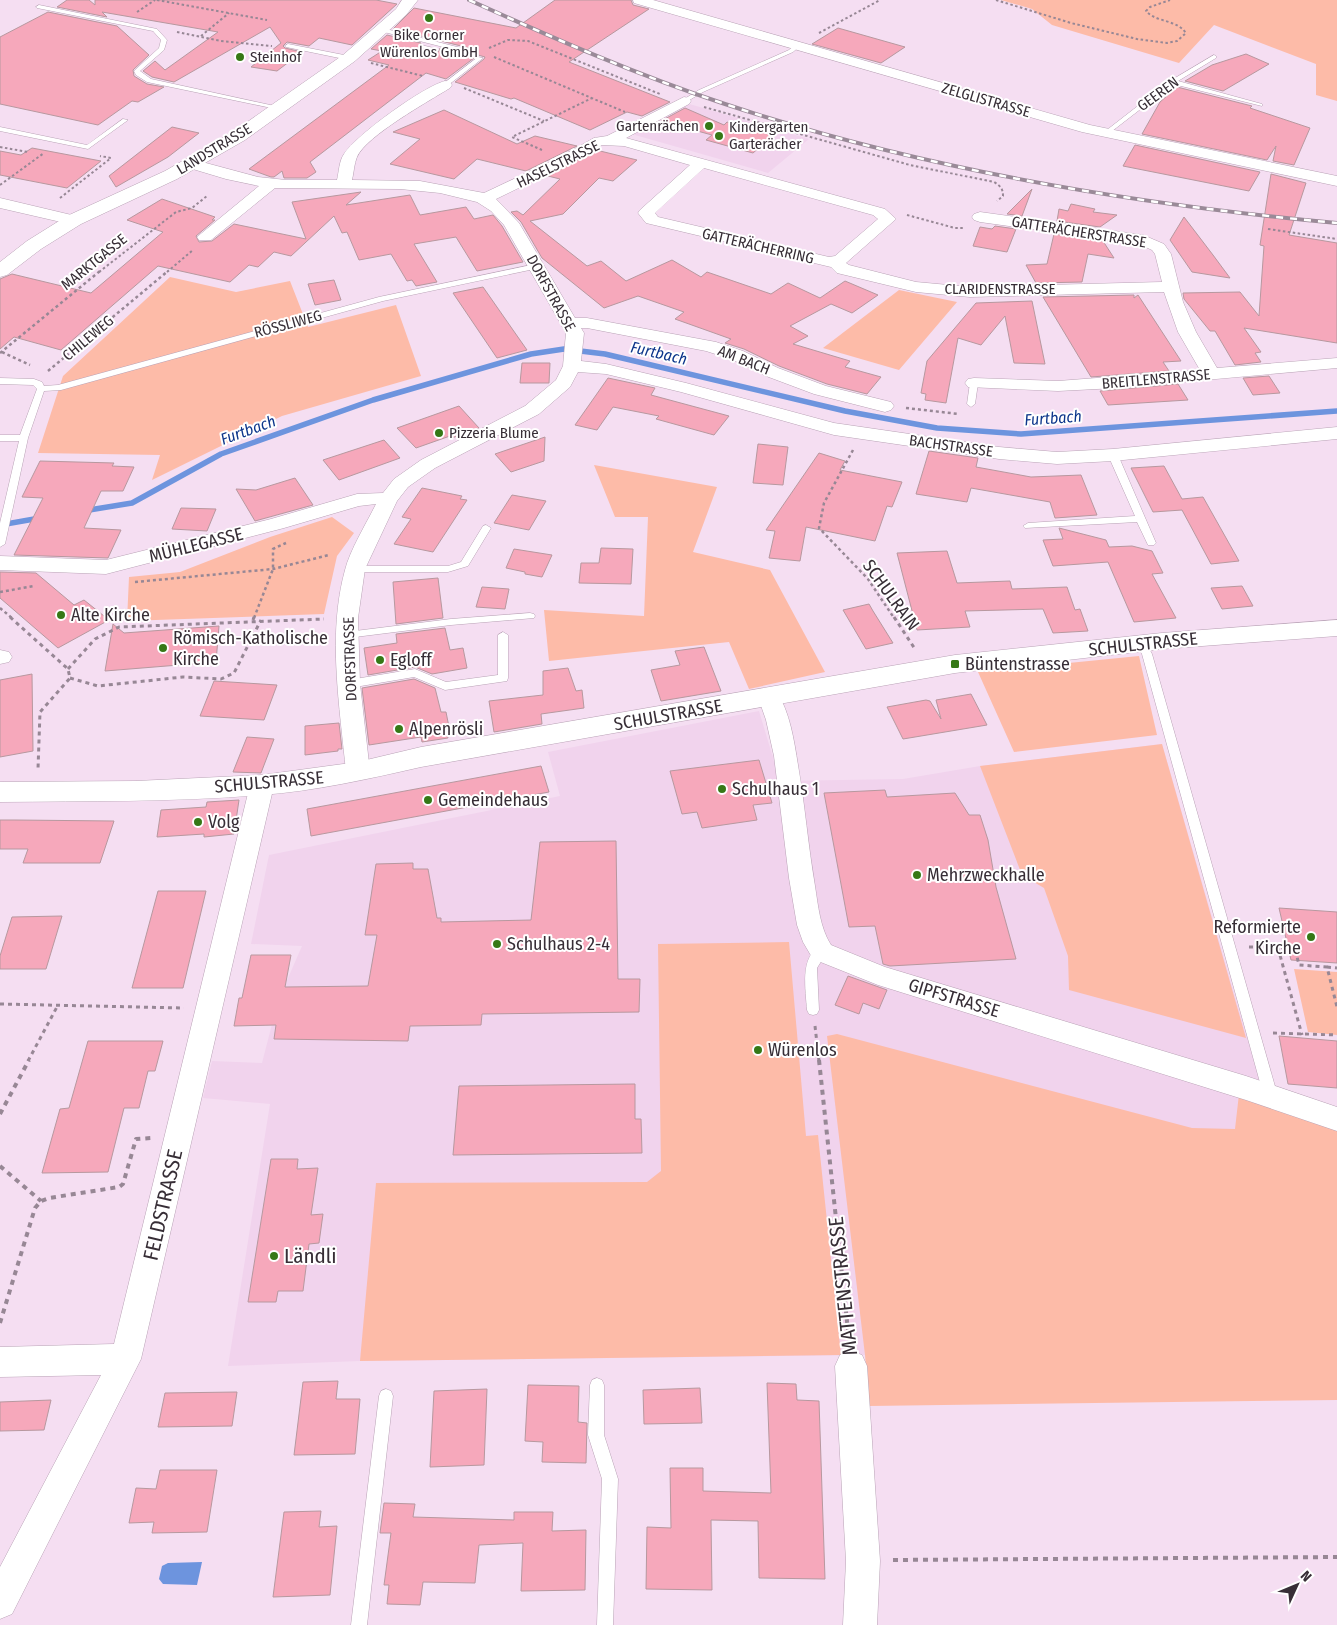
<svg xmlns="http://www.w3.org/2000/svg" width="1337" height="1625" font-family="'Fira Sans Condensed',sans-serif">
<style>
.built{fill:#f1d3ed}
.green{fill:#fdbba8}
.water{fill:#6d94de}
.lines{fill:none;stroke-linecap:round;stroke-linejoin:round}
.stream{stroke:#6d94de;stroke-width:5.5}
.building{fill:#f6a8bb;stroke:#b7989f}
.lane-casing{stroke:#b9a3b6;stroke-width:1}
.street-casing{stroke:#b9a3b6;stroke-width:1}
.secondary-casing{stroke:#b9a3b6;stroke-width:1}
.path-far3{stroke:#978795;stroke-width:2;stroke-dasharray:2.5 2.5;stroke-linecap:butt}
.path-far2{stroke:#978795;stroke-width:2.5;stroke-dasharray:3 3;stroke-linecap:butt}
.path-far1{stroke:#978795;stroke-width:3;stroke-dasharray:4 4;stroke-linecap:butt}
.path{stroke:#978795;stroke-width:4;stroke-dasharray:5 5;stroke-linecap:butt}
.lane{fill:#fff;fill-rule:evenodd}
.street{fill:#fff;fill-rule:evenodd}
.secondary{fill:#fff;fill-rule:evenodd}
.rail-casing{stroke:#9a8a98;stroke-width:4}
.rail{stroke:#fff;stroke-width:2.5;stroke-dasharray:7;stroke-linecap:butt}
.poi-dot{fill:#367816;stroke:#fff;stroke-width:2}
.labels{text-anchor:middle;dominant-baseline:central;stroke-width:4;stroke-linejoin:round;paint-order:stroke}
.far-poi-label{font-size:15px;fill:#372e36;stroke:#fff;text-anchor:start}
.far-street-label{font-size:15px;fill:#372e36;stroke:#fff}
.far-water-label{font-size:16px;font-style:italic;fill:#0d368b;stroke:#fff}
.street-label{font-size:18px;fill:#372e36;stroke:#fff}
.poi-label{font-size:18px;fill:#372e36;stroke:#fff;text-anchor:start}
.near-street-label{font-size:21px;fill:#372e36;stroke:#fff}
.near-poi-label{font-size:21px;fill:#372e36;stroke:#fff;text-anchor:start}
</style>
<rect width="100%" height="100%" fill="#f5def2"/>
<path class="built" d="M686,103L809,139L768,173L628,133Z
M759,711L780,781L903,779L980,766L1162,744L1266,1103L1337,1400L865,1355L360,1361L228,1366L270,1104L203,1098L212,1061L262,1063L278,1001L302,946L251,944L269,855L560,796L548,752Z"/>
<path class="green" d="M1001,0H1337V101L1316,95V64L1214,25L1179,63L1052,25L1032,9Z
M170,277L236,292L290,281L308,327L396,305L421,376L282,416L152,480L160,455L38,453L63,376Z
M899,290L957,302L899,370L823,348Z
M594,465L717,487L693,552L770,570L825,672L749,689L729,642L549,661L544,610L644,616L648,517H615Z
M332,517L354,533L337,556L324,614L127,621L129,577L180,572L270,537Z
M1139,656L1157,735L1014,752L978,672Z
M1162,744L1246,1038L1069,990L1068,956L1044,888L1022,875L980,766Z
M789,942L806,1136L818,1135L841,1355L360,1361L376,1183L647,1182L661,1171L658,944Z
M1294,969L1337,972V1035L1308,1032Z
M837,1034L1192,1128L1235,1129L1239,1094L1337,1127V1400L869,1406L865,1355L827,1036Z"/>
<path class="water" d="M202,1562L197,1585L163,1584L159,1579L162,1566L168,1563Z"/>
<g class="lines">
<path class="stream" d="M83,511L132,503L221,454L373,400L531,354L564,349L605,354L845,411L937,428L1021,434L1337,411
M0,525L40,518"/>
</g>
<path class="building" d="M67,0H89L95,5V0H376L397,4L352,45L319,38L309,46L287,42L283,46L285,48L302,52L277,71L251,67L281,43L270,27L174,82L152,77L143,71L155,61L165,70L218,32L102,12L107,17L57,7Z
M555,0H631L633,5L649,9L569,62L670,102L642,116L627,112L590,130L514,98L511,99L455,82L484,59L485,57L478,55L446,79L426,73L310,162L316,172L307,178H284L282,171L274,177H271L249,169L389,65L368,60L382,51L371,49L387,35L421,43L419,48L425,50L421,54L423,58H428L439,51L440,48L467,55L471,53L469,48L393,29L414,8L516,28Z
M48,12L117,26L149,55L133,70L134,76L147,84L164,87L138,102L132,101L98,125L0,104V37Z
M838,28L905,47L881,63L812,44Z
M1246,54L1269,64L1223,91L1185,81L1212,65Z
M1177,87L1252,106L1250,108L1310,128L1294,165L1273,161L1276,146L1267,160L1142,134L1160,102Z
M685,108L724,125L727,122L774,135L753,153L706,140L712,135L661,121Z
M444,110L517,144L535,136L577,146L526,171L477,159L454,179L390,164L420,139L393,132Z
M172,127L199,133L168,157L116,187L109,176Z
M1135,145L1260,172L1249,191L1123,166Z
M32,148L101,161L67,188L0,175V151L21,155Z
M596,150L637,160L613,181L599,178L563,214L530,221L587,266L601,261L626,281L672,260L701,277L707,272L771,294L788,283L820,298L845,281L878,295L852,313L831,304L790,326L808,336L793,344L850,361L845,367L881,377L867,394L827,384L779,366L744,349L725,343L731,339L675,319L684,312L638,296L604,308L542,258L521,222L511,212L517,211L523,215L560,179L548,176Z
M1271,174L1306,183L1289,235L1337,243V343L1244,328L1261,352L1255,353L1261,362L1235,365L1215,331H1210L1184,299L1183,293L1240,292L1259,316L1264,246L1260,245Z
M1032,189L1022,216L1007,214Z
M361,192L346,205L410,195L420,215L466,207L474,219L493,215L502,226L523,262L477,271L456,237L414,244L437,282L416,286L412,280L407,281L391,254L359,260L347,232L342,233L334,216L291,256L274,252L258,267L249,265L230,282L158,266L61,350L14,337L0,349V279L12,274L91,293L163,232L127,220L162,199L215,217L212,220H215L196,236L199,242L212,241L234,224L306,239L292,202Z
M1071,204L1095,209L1093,212L1117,215L1100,227L1057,221L1059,209L1068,211Z
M1184,217L1213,255L1230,278L1192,272L1170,240Z
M995,226L1016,229L1007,252L973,246L980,227L992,229Z
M1054,234L1103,241L1114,258L1088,254L1082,282L1036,283L1026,265L1047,264Z
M334,280L341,300L315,305L308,284Z
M483,287L513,330L527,350L497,358L453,293Z
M1134,295V298L1138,295L1181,361L1163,362L1169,371L1091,377L1043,297Z
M1032,301L1045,364L1014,363L1005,316L981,345L958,338L946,403L925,400L926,394L921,393L927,361L976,303Z
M522,363H550L549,383H520Z
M1269,376L1280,393L1253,395L1243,378Z
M608,378L655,388L651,395L729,416L714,435L656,419L659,416L613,407L597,430L575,425Z
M1178,384L1188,400L1108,405L1100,391Z
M459,406L479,428L452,438L450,436L416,448L397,428Z
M545,437L544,461L511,472L495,454Z
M384,440L400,458L339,480L323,460Z
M758,444L788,447L783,485L753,483Z
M929,451L978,458L976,467L1031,477L1081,475L1097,515L1055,518L1050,502L971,488L967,502L916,494Z
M819,453L845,461L840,470L902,482L892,507L887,506L875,541L806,527L800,561L769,558L775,531L766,530Z
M40,461L114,463L112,466L134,467L123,491H101L84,528L121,530L108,558L14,555L43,498L22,497Z
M1164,466L1182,499L1203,497L1239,561L1211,564L1182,510L1153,512L1131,468Z
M295,478L313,505L255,521L236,489L256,490Z
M422,488L462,496L460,499L467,500L433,552L394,544L411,519L402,517Z
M512,495L546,501L529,530L494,523Z
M181,508L216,509L207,531L172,529Z
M1059,528L1106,540L1109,547L1132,546L1152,551L1163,573L1152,574L1176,618L1134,622L1108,562L1053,566L1043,540L1063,539Z
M601,548L633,549L631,584L579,583L581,563H599Z
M514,549L552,555L542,577L525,574V572L506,568Z
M947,551L957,583L1010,581L1012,589L1067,587L1075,610L1080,609L1088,631L1053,633L1043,609L965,611L970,627L917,630L897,553Z
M0,572L36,573L74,605L84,600L109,620L58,648L0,598Z
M438,578L443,618L396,624L393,582Z
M1242,586L1253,606L1222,609L1211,588Z
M482,587L509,589L505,609L476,607Z
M869,604L873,611L893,643L866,649L843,610Z
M113,624L124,633L219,626L216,662L105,671Z
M445,628L450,650L463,648L467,668L432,674L415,667L368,675L364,648L397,643L396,634Z
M704,647L721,691L661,701L651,670L680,665L675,651Z
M568,668L576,691L582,690L584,708L541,714L542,724L494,732L489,701L543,695V671Z
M32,674L33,751L0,757V680Z
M414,679L435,688L441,712H446L450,732H447L448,738L422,742L421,737L369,745L362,688Z
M214,681L277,685L264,720L200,716Z
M971,694L987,725L903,739L887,707L926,700L930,701L941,719L936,700Z
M339,723L342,749H338V751L305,755V726Z
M247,737L274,739L261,773L233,772Z
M759,760L772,803L753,805L757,820L702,828L697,812L682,814L670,771Z
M541,766L549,792L311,836L307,809Z
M885,790L887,797L955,793L969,815H980L988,840L996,887L1016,959L890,966L883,964L875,926L849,927L824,793Z
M239,800L234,834L204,837V834L157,837L161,810L206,807L207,802Z
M0,820H15L114,821L100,863H23L28,849H0Z
M616,841L618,979H640L639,1012L482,1014L481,1025L410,1026L408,1041L274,1039L276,1025L234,1026L239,998H242L251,955H291L285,987L368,986L377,935H365L376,864L413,863V869H428L437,918H441V922L531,920L540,842Z
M158,891H206L183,988H132Z
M1279,908L1337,912V963L1291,960Z
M62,916L46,969H0V956L12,917Z
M848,976L887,990L879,1009L863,1003L859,1014L835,1005Z
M1279,1036L1337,1041V1088L1288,1084Z
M88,1041H163L155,1071H148L139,1108H124L108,1172L42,1173L60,1109L69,1108Z
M635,1084V1119H641L642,1153L453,1155L459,1086Z
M271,1159H298L297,1169L318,1168L311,1215L323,1214L319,1243L309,1244L303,1291H278L276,1302H248Z
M338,1381L336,1399H360L355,1454L294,1455L303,1382Z
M767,1383L796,1384L797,1400L819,1401L825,1579L759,1578L758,1521L711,1520L712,1590L646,1589L647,1527L671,1528L670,1468H703V1491L771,1493Z
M528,1385L579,1386L578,1422L587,1423L586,1463L542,1462L543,1442L525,1441Z
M700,1388L702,1423L644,1424L643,1390Z
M487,1389L484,1465L430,1467L434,1391Z
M237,1392L232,1426L158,1427L165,1393Z
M51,1400L44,1430L0,1431V1402Z
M160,1470H217L207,1532L152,1533L154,1522L129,1523L136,1488L156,1489Z
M384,1503L415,1504L413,1517L514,1520V1512H553L552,1531L586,1530L585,1590L521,1591L523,1543L479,1545L475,1583L423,1582L420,1605L387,1604L389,1585H384L391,1533H380Z
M321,1511L319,1527L337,1526L330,1595L273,1597L284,1512Z"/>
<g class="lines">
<g class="lane-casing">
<path id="lane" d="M39,5L157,29L167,40L164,50L140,71L151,79L284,108L281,110L147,82L136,75L134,71L159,48L161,40L153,31L37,8L36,7Z
M382,28L469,50L470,51L467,53L380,31V29Z
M288,44L349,56L352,58L349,60L286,47L285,46Z
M796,44L801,45L793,52L703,92L686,102L681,101L699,90L789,50Z
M421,45L438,49L427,56H423V54L429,50L421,47Z
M1214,55L1216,56V58L1178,81L1262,104V106L1173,84L1107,135H1103V133L1170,81Z
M478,57L483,58L447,86H443V84Z
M123,119L128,120L88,149L0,131V127L87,145Z
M536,264L540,266L539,268L383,301L61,390L44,391L28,438L5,544L0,547V523L19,441H0V435H20L37,389L33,385L0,384V378L34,379L42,382L44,386L58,385L379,297Z
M974,380L978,383L975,404L971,407L967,404L970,383Z
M1113,452L1118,455L1156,543L1154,545H1148L1137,522L1025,528L1023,526L1028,523L1135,516L1108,455Z
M486,525L491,528L468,566L448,572H355L350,569L355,566H448L461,562L483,526Z
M530,613L534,614L535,616L534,618L451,625L347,638L342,635L347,632L451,619Z
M503,632L508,635V678L507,681L445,690L414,677L349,688L344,684L349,680L415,669L446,682L498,675V635Z
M1141,640L1145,641L1152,654L1278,1097L1276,1101L1271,1103L1266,1101L1264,1097L1142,654L1136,643Z
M821,947L825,949L827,952L817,968L819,1010L817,1014L813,1015L809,1014L807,1010C806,992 799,954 821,947Z
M597,1378L602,1380L604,1385V1435L618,1479L613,1625H597L602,1479L588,1435L590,1385L592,1380Z
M386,1389L391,1391L393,1396L367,1625H351L379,1396L381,1391Z"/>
</g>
<g class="street-casing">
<path id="street" d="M633,0H653L1090,125L1337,176V186L1082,132L634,3Z
M445,81L450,82L452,85L450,88C429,101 366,136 357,157C354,164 354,172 352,180L420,181L484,193L560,157L594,138L607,136L684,97L689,98L691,101L689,104L626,138L885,209L896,219L846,263L849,265L916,282L970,287L1162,282L1155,254L1152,250L1139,244L980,222L974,220L972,217L974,214L980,212L1143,235L1164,244L1171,254L1183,302L1196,332L1217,368L1337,358V368L1116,388L1058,391L968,387L965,383L968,379L974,378L1058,381L1200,370L1178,332L1164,292L970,297L916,292L837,273L831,267L646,223L638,213L640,210L690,165L624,146L602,145L570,163L496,199L519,223L575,318H587L716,342L743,351L778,368L826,386L891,402L894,406L891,410L885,412L814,394L766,376L731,359L706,351L587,328H581L584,333L581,361L606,364L686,383L834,423L999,447L1057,452L1113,449L1337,427V439L1113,461L1057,464L999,459L834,435L681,392L606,374L578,372L570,387L539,414L435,468L408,487L397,501L365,569L358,618L360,684L370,772L366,778L358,780L350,778L346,772C340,707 327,635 345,570C350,550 366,524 376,504L359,506L284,528L106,574L0,570V556L106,560L271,519L357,494L383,493L394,479L421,460L525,406L556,380L563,366L566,333L504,225L491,211L477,202L440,193L400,189L275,188L211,240H199L197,237L259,186L226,179L186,167L183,164L186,161L191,159L258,177L286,180H337C339,172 339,161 344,154C356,135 424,86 445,81ZM704,168L873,215L878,219L835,256L829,257L658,217L655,213Z
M0,198L80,217L82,220L80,223L74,225L0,208Z
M0,650L9,652L12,657L9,662L0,664Z
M769,689L777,692C790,713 794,740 798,765C805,805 808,846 815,886C818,905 820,928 831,945L885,967L1246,1076L1337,1107V1131L1246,1100L878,985L813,959L803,942L797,925L789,878L774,756L766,720L758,697L761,692Z
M262,776L270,779L274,785L141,1359L12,1614L0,1619V1567L101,1375L0,1377V1347L114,1344L250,785L254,779Z
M851,1351L862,1355L867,1366L880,1561L877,1625H843L846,1561L835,1366L840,1355Z"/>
</g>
<g class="secondary-casing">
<path id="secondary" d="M402,0H418L406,15L355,61L245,140L177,179L81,224L41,249L7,275L0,277V262L27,241L67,216L165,171L233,132L343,55L396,9Z
M1337,620V636L1162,649L955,673L421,767C368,779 315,791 261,795C174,802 87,801 0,802V782L136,781L262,775L358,762L421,747L955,655L1162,633Z"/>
</g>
<path class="path-far3" d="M157,0L267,20
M996,0L1071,23L1137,39L1167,43L1177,41L1186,33C1176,19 1157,23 1146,11L1150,7L1170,0
M137,12L155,0
M177,32L221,41L272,46
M819,33L880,0
M201,36L229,13
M489,48L508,40L528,41L660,94
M494,57L625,112
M371,63L423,76
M464,88L544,121
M704,107L910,165L994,182C1000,186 1003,188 1003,196L997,201
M0,147L28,152
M542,150L512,137L592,98
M0,185L44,153
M60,198L111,158L100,156
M907,215L955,228H963
M1268,229L1337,239
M99,272L176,212L192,208L207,196
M167,272L193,250"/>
<path class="path-far2" d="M2,352L30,365
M0,353L100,271
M48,371L168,271
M906,408L959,414
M853,450L824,503L819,528L868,579L894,618
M135,582L273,569L329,555
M0,592L34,586
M0,608L12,618
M254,618L273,569V549L286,543"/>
<path class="path-far1" d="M10,617L68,669L70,678L40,712L38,769
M894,617L915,649
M253,620L254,617
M68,669L95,639L119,627L324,619
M70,678L98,686L183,677L221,679L234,673L261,620
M1249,947L1295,948L1299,965L1327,967L1337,1007
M1278,948L1302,1035
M1327,967L1337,968
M0,1004L184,1008
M815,1026L819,1061
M1273,1033L1337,1035
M28,1061L58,1005"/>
<path class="path" d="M819,1060L849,1340
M0,1114L29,1060
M0,1166L41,1201
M0,1323L35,1208L41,1201L49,1198L119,1187L123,1184L136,1139L151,1138
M893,1560L1337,1557"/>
<use href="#lane" class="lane"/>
<use href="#street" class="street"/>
<use href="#secondary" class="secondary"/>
<g class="rail-casing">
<path id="rail" d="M469,0C553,38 637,75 725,104C921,169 1132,204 1337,223"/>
</g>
<use href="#rail" class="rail"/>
</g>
<g class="poi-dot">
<circle cx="429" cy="18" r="5"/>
<circle cx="240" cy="57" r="5"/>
<circle cx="709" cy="126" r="5"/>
<circle cx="719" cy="136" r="5"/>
<circle cx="439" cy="433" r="5"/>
<circle cx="61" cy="615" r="5"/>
<circle cx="163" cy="648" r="5"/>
<circle cx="380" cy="660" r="5"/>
<rect x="950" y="659" width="10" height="10" rx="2.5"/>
<circle cx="399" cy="729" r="5"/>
<circle cx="722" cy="789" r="5"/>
<circle cx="428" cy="800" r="5"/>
<circle cx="198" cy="822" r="5"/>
<circle cx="917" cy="875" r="5"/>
<circle cx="1311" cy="937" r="5"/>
<circle cx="497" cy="944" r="5"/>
<circle cx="758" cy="1050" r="5"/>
<circle cx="274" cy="1256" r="5"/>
</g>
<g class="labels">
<g class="far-poi-label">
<text x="429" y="35" text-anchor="middle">Bike Corner<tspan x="429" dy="17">Würenlos GmbH</tspan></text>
<text x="250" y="57">Steinhof</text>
<text x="699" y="126" text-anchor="end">Gartenrächen</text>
<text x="729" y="127">Kindergarten<tspan x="729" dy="17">Garterächer</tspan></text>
<text x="449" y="433">Pizzeria Blume</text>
</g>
<g class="far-street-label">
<text transform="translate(1158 94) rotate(-36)">GEEREN</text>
<text transform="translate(986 100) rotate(16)">ZELGLISTRASSE</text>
<text transform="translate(214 149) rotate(-31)">LANDSTRASSE</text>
<text transform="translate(558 164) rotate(-26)">HASELSTRASSE</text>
<text transform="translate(1079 232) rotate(9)">GATTERÄCHERSTRASSE</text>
<text transform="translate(758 246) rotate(13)">GATTERÄCHERRING</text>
<text transform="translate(94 262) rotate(-39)">MARKTGASSE</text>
<text x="1000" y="289">CLARIDENSTRASSE</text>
<text transform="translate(551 293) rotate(61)">DORFSTRASSE</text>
<text transform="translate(288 324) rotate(-15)">RÖSSLIWEG</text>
<text transform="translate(88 338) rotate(-40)">CHILEWEG</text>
<text transform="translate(744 360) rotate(22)">AM BACH</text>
<text transform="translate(1156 379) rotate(-5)">BREITLENSTRASSE</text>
<text transform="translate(951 446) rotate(8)">BACHSTRASSE</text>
<text transform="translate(350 659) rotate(-92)">DORFSTRASSE</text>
</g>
<g class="far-water-label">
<text transform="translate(659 353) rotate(13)">Furtbach</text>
<text transform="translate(1053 418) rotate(-4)">Furtbach</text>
<text transform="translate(248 430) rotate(-20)">Furtbach</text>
</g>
<g class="street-label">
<text transform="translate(196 545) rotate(-14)">MÜHLEGASSE</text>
<text transform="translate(891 595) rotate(54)">SCHULRAIN</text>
<text transform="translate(1143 644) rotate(-6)">SCHULSTRASSE</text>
<text transform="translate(668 715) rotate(-10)">SCHULSTRASSE</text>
<text transform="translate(269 782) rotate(-5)">SCHULSTRASSE</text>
<text transform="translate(954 998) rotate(17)">GIPFSTRASSE</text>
</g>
<g class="poi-label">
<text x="71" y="615">Alte Kirche</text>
<text x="173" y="638">Römisch-Katholische<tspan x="173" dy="21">Kirche</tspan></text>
<text x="390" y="660">Egloff</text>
<text x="965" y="664">Büntenstrasse</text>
<text x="409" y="729">Alpenrösli</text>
<text x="732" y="789">Schulhaus 1</text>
<text x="438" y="800">Gemeindehaus</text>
<text x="208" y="822">Volg</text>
<text x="927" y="875">Mehrzweckhalle</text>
<text x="1301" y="927" text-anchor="end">Reformierte<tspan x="1301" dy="21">Kirche</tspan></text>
<text x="507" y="944">Schulhaus 2-4</text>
<text x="768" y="1050">Würenlos</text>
</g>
<g class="near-street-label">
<text transform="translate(163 1205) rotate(-77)">FELDSTRASSE</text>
<text transform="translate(843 1286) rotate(-96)">MATTENSTRASSE</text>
</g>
<g class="near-poi-label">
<text x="284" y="1256">Ländli</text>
</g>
</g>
<g transform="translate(1297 1585) rotate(46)" stroke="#ffffff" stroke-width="4" paint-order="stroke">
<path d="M0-4L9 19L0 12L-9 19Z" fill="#372e36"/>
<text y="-8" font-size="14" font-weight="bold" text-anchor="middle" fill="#372e36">N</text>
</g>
</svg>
